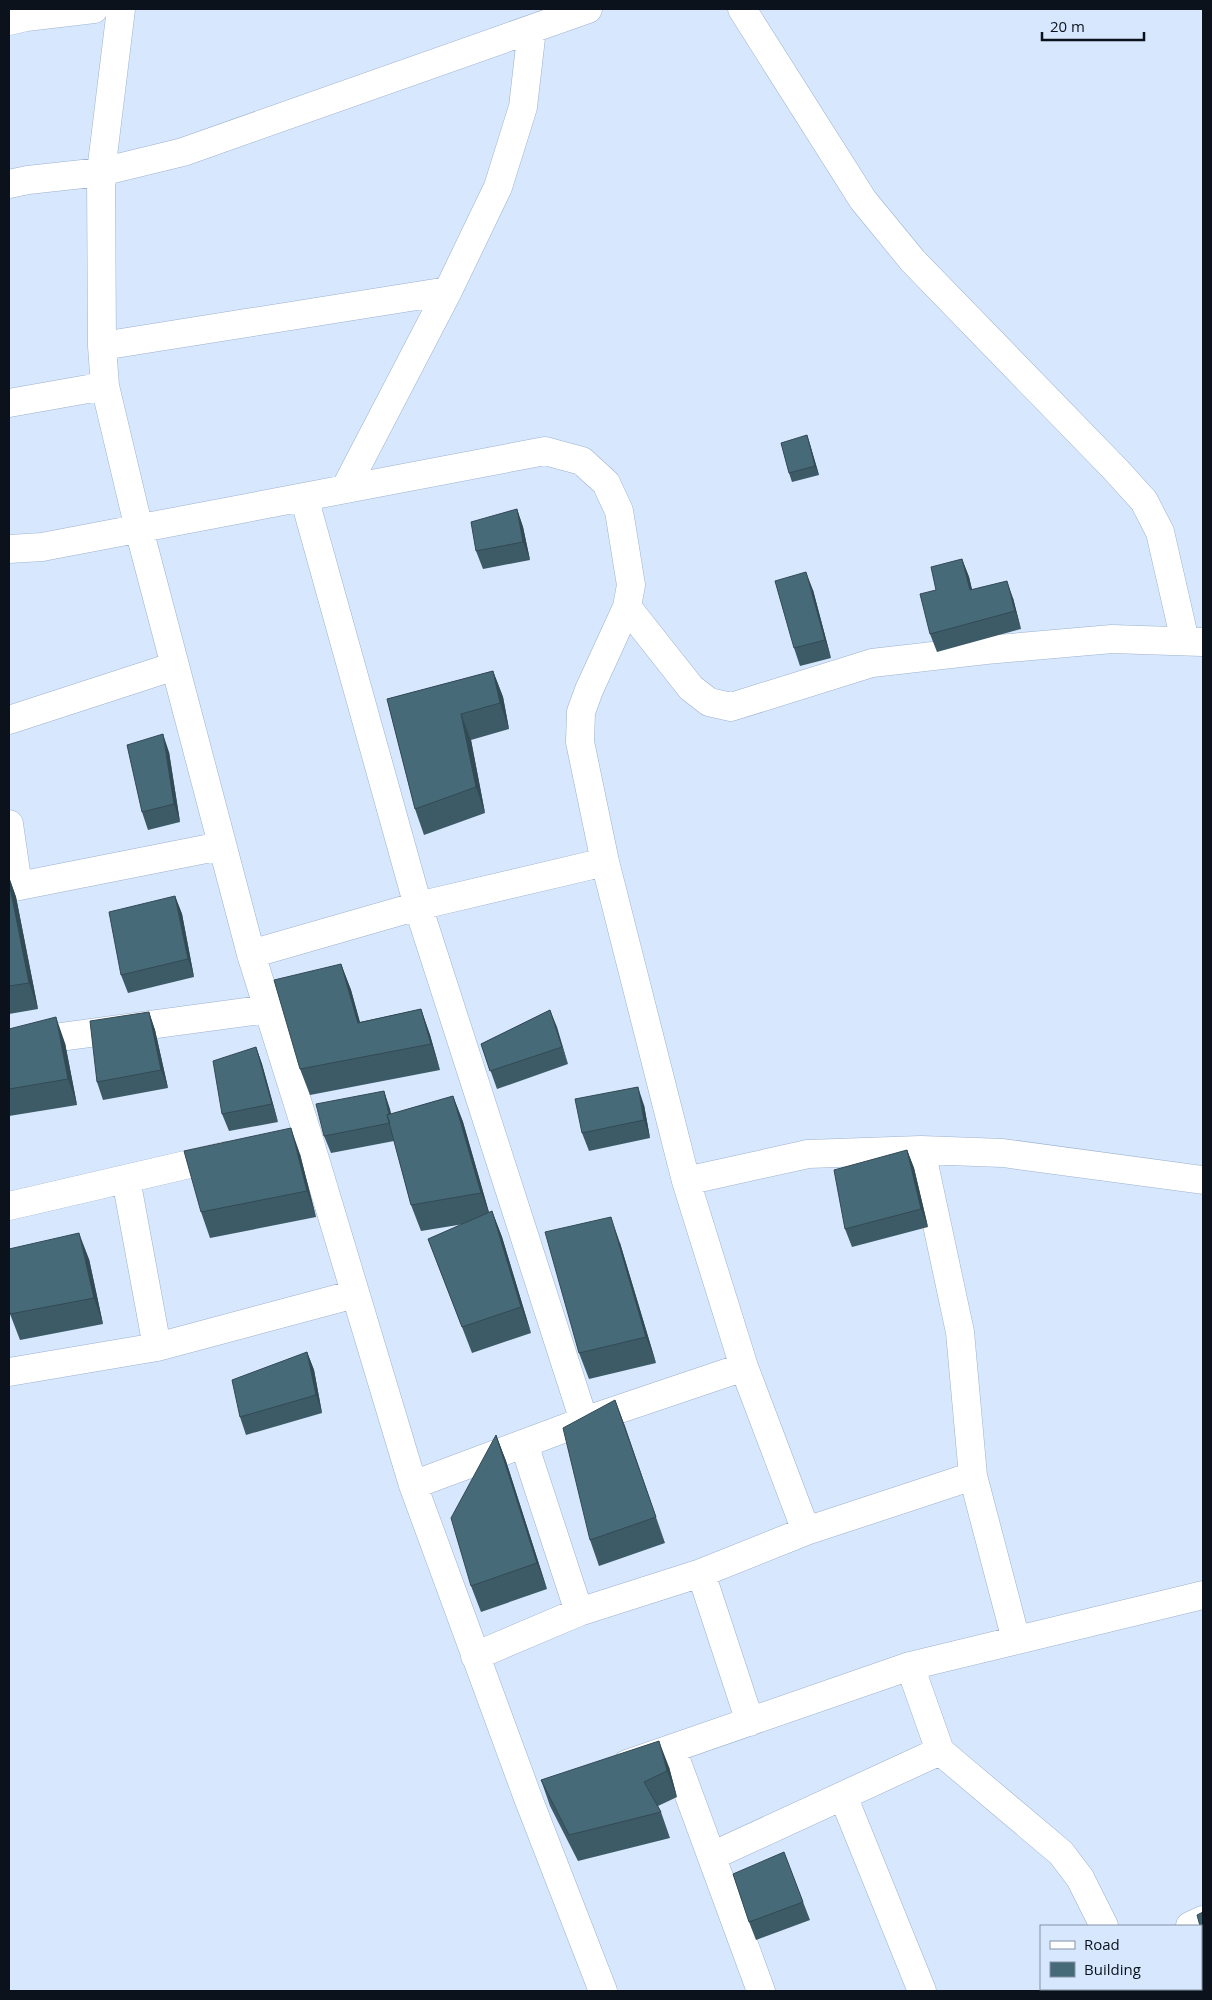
<svg xmlns="http://www.w3.org/2000/svg" width="1212" height="2000" font-family="'Open Sans',sans-serif">
<style>
.lines{fill:none;stroke-linecap:round;stroke-linejoin:round}
.street-casing{stroke:#9db2cd;stroke-width:29}
.street{stroke:#fff;stroke-width:28}
.wall{fill:#3d5b67}
.shaded-wall{fill:#324a54}
.building{fill:#476a78;stroke:#324a54}
</style>
<rect width="100%" height="100%" fill="#d6e7fe"/>
<g class="lines">
<g class="street-casing">
<path id="street" d="M121,9L101,172L102,346L105,386L139,529L251,954L308,1136L413,1485L528,1798L603,1991
M742,9L863,200L913,261L1116,470L1144,501L1160,532L1185,641
M9,21L26,17L94,9
M9,184L28,180L101,172L183,152L588,9
M102,346L448,291
M9,403L105,386
M345,489L448,291L498,187L523,107L532,29
M304,497L418,906L584,1421
M9,549L42,547L545,451L582,461L606,483L619,511L631,585L627,607L589,690L581,712L580,742L605,862L686,1181L744,1367L806,1531
M627,607L691,688L709,702L731,707L872,663L986,650L1112,639L1202,642
M9,720L175,666
M9,824L18,886
M9,888L221,846
M251,954L418,906L605,862
M9,1044L268,1009
M921,1150L960,1332L973,1476L1016,1640
M126,1179L157,1347
M686,1181L808,1154L921,1150L1003,1153L1203,1180
M9,1206L224,1156
M9,1372L157,1347L355,1294
M524,1444L579,1612
M413,1485L584,1421L744,1367
M701,1573L750,1722
M475,1656L579,1612L701,1573L806,1531L973,1476
M910,1666L940,1751L1061,1853L1080,1878L1104,1926
M672,1749L761,1991
M627,1764L910,1666L1203,1595
M843,1796L922,1991
M712,1856L940,1751
M1190,1926L1203,1920
M1131,1989L1132,1991"/>
</g>
<use href="#street" class="street"/>
</g>
<path class="wall" d="M807,435L819,475L792,482L789,473Z
M517,509L523,527L530,560L483,569L476,551Z
M962,559L969,577L972,589L1013,598L1021,629L937,652L930,634L936,590Z
M813,590L831,658L800,666L794,648Z
M493,671L503,697L509,729L471,740L485,813L424,835L415,809L387,699Z
M169,752L180,822L148,830L142,812Z
M9,877L16,897L38,1009L9,1014Z
M175,896L182,914L194,977L128,993L121,975Z
M341,964L351,990L360,1022L421,1009L430,1035L440,1070L310,1095L300,1069Z
M550,1010L568,1064L497,1089L481,1044Z
M149,1012L155,1030L168,1088L103,1100L97,1082Z
M9,1029L65,1043L77,1105L9,1116Z
M256,1047L262,1064L278,1122L229,1131L222,1114Z
M384,1091L391,1114L453,1096L463,1122L489,1213L492,1211L502,1237L531,1333L472,1353L428,1239L464,1224L421,1231L411,1205L394,1141L331,1153L324,1136Z
M644,1105L650,1138L589,1151L582,1133Z
M907,1150L914,1168L928,1227L852,1247L845,1229Z
M300,1154L316,1217L210,1238L201,1212Z
M620,1243L656,1363L589,1379L579,1353Z
M89,1259L103,1324L20,1340L10,1314Z
M307,1352L314,1370L322,1413L246,1435L240,1417Z
M615,1400L665,1543L599,1566L590,1540Z
M496,1435L506,1461L547,1589L481,1612L471,1586Z
M669,1767L677,1797L658,1806L661,1812L670,1838L578,1861L550,1806L541,1780Z
M784,1852L810,1920L756,1940L749,1922Z"/>
<path class="shaded-wall" d="M807,435L810,444L819,475L815,466Z
M517,509L523,527L530,560L523,542Z
M962,559L969,577L976,608L970,590Z
M806,572L813,590L831,658L825,640Z
M1007,581L1013,598L1021,629L1015,611Z
M493,671L503,697L509,729L500,703Z
M461,714L471,740L485,813L476,787Z
M163,734L169,752L180,822L174,804Z
M9,877L16,897L38,1009L29,983L9,882Z
M175,896L182,914L194,977L188,959Z
M341,964L351,990L367,1049L358,1023Z
M421,1009L430,1035L440,1070L431,1044Z
M550,1010L557,1027L568,1064L562,1047Z
M149,1012L155,1030L168,1088L161,1070Z
M56,1017L65,1043L77,1105L68,1079Z
M256,1047L262,1064L278,1122L272,1104Z
M638,1087L644,1105L650,1138L644,1120Z
M384,1091L390,1109L397,1141L390,1123Z
M453,1096L463,1122L491,1219L481,1193Z
M291,1128L300,1154L316,1217L307,1191Z
M907,1150L914,1168L928,1227L921,1209Z
M492,1211L502,1237L531,1333L521,1307Z
M611,1217L620,1243L656,1363L646,1337Z
M79,1233L89,1259L103,1324L94,1298Z
M307,1352L314,1370L322,1413L316,1395Z
M615,1400L625,1426L665,1543L656,1517Z
M496,1435L506,1461L547,1589L537,1563Z
M659,1741L669,1767L677,1797L667,1771Z"/>
<path class="building" d="M807,435L815,466L789,473L781,443Z
M517,509L523,542L476,551L471,522Z
M962,559L970,590L1007,581L1015,611L930,634L920,594L936,590L931,567Z
M806,572L825,640L794,648L775,581Z
M493,671L500,703L461,714L476,787L415,809L387,699Z
M163,734L174,804L142,812L127,745Z
M9,882L29,983L9,986Z
M175,896L188,959L121,975L109,912Z
M341,964L358,1023L421,1009L431,1044L300,1069L274,980Z
M550,1010L562,1047L490,1071L481,1044Z
M149,1012L161,1070L97,1082L90,1021Z
M56,1017L68,1079L9,1089V1029Z
M256,1047L272,1104L222,1114L213,1061Z
M638,1087L644,1120L582,1133L575,1099Z
M384,1091L389,1114L387,1115L390,1123L324,1136L316,1104Z
M453,1096L481,1193L411,1205L387,1115Z
M291,1128L307,1191L201,1212L184,1151Z
M907,1150L921,1209L845,1229L834,1170Z
M492,1211L521,1307L462,1327L428,1239Z
M611,1217L646,1337L579,1353L545,1232Z
M79,1233L94,1298L10,1314L9,1309V1249Z
M307,1352L316,1395L240,1417L232,1380Z
M615,1400L656,1517L590,1540L563,1428Z
M496,1435L537,1563L471,1586L451,1518Z
M659,1741L667,1771L644,1782L661,1812L569,1835L541,1780Z
M784,1852L803,1902L749,1922L733,1874Z
M1203,1912V1939L1201,1930V1926H1200L1197,1915Z
M1068,1989H1108L1109,1991H1064Z"/>
<rect width="1212" height="2000" fill="none" stroke="#0b121c" stroke-width="20"/>
<rect x="1040" y="1925" width="162" height="65" fill="#d6e7fe" stroke="#8592a4"/>
<rect x="1050" y="1941" width="25" height="8" fill="#ffffff" stroke="#8592a4"/>
<text x="1084" y="1950" font-size="15" fill="#0b121c">Road</text>
<rect x="1050" y="1962" width="25" height="15" fill="#476a78" stroke="#8592a4"/>
<text x="1084" y="1975" font-size="15" fill="#0b121c">Building</text>
<path d="M1042 32v8h102v-8" fill="none" stroke="#0b121c" stroke-width="2.5"/>
<text x="1050" y="32" font-size="15" fill="#0b121c" stroke="#d6e7fe" stroke-width="4" paint-order="stroke">20 m</text>
</svg>
